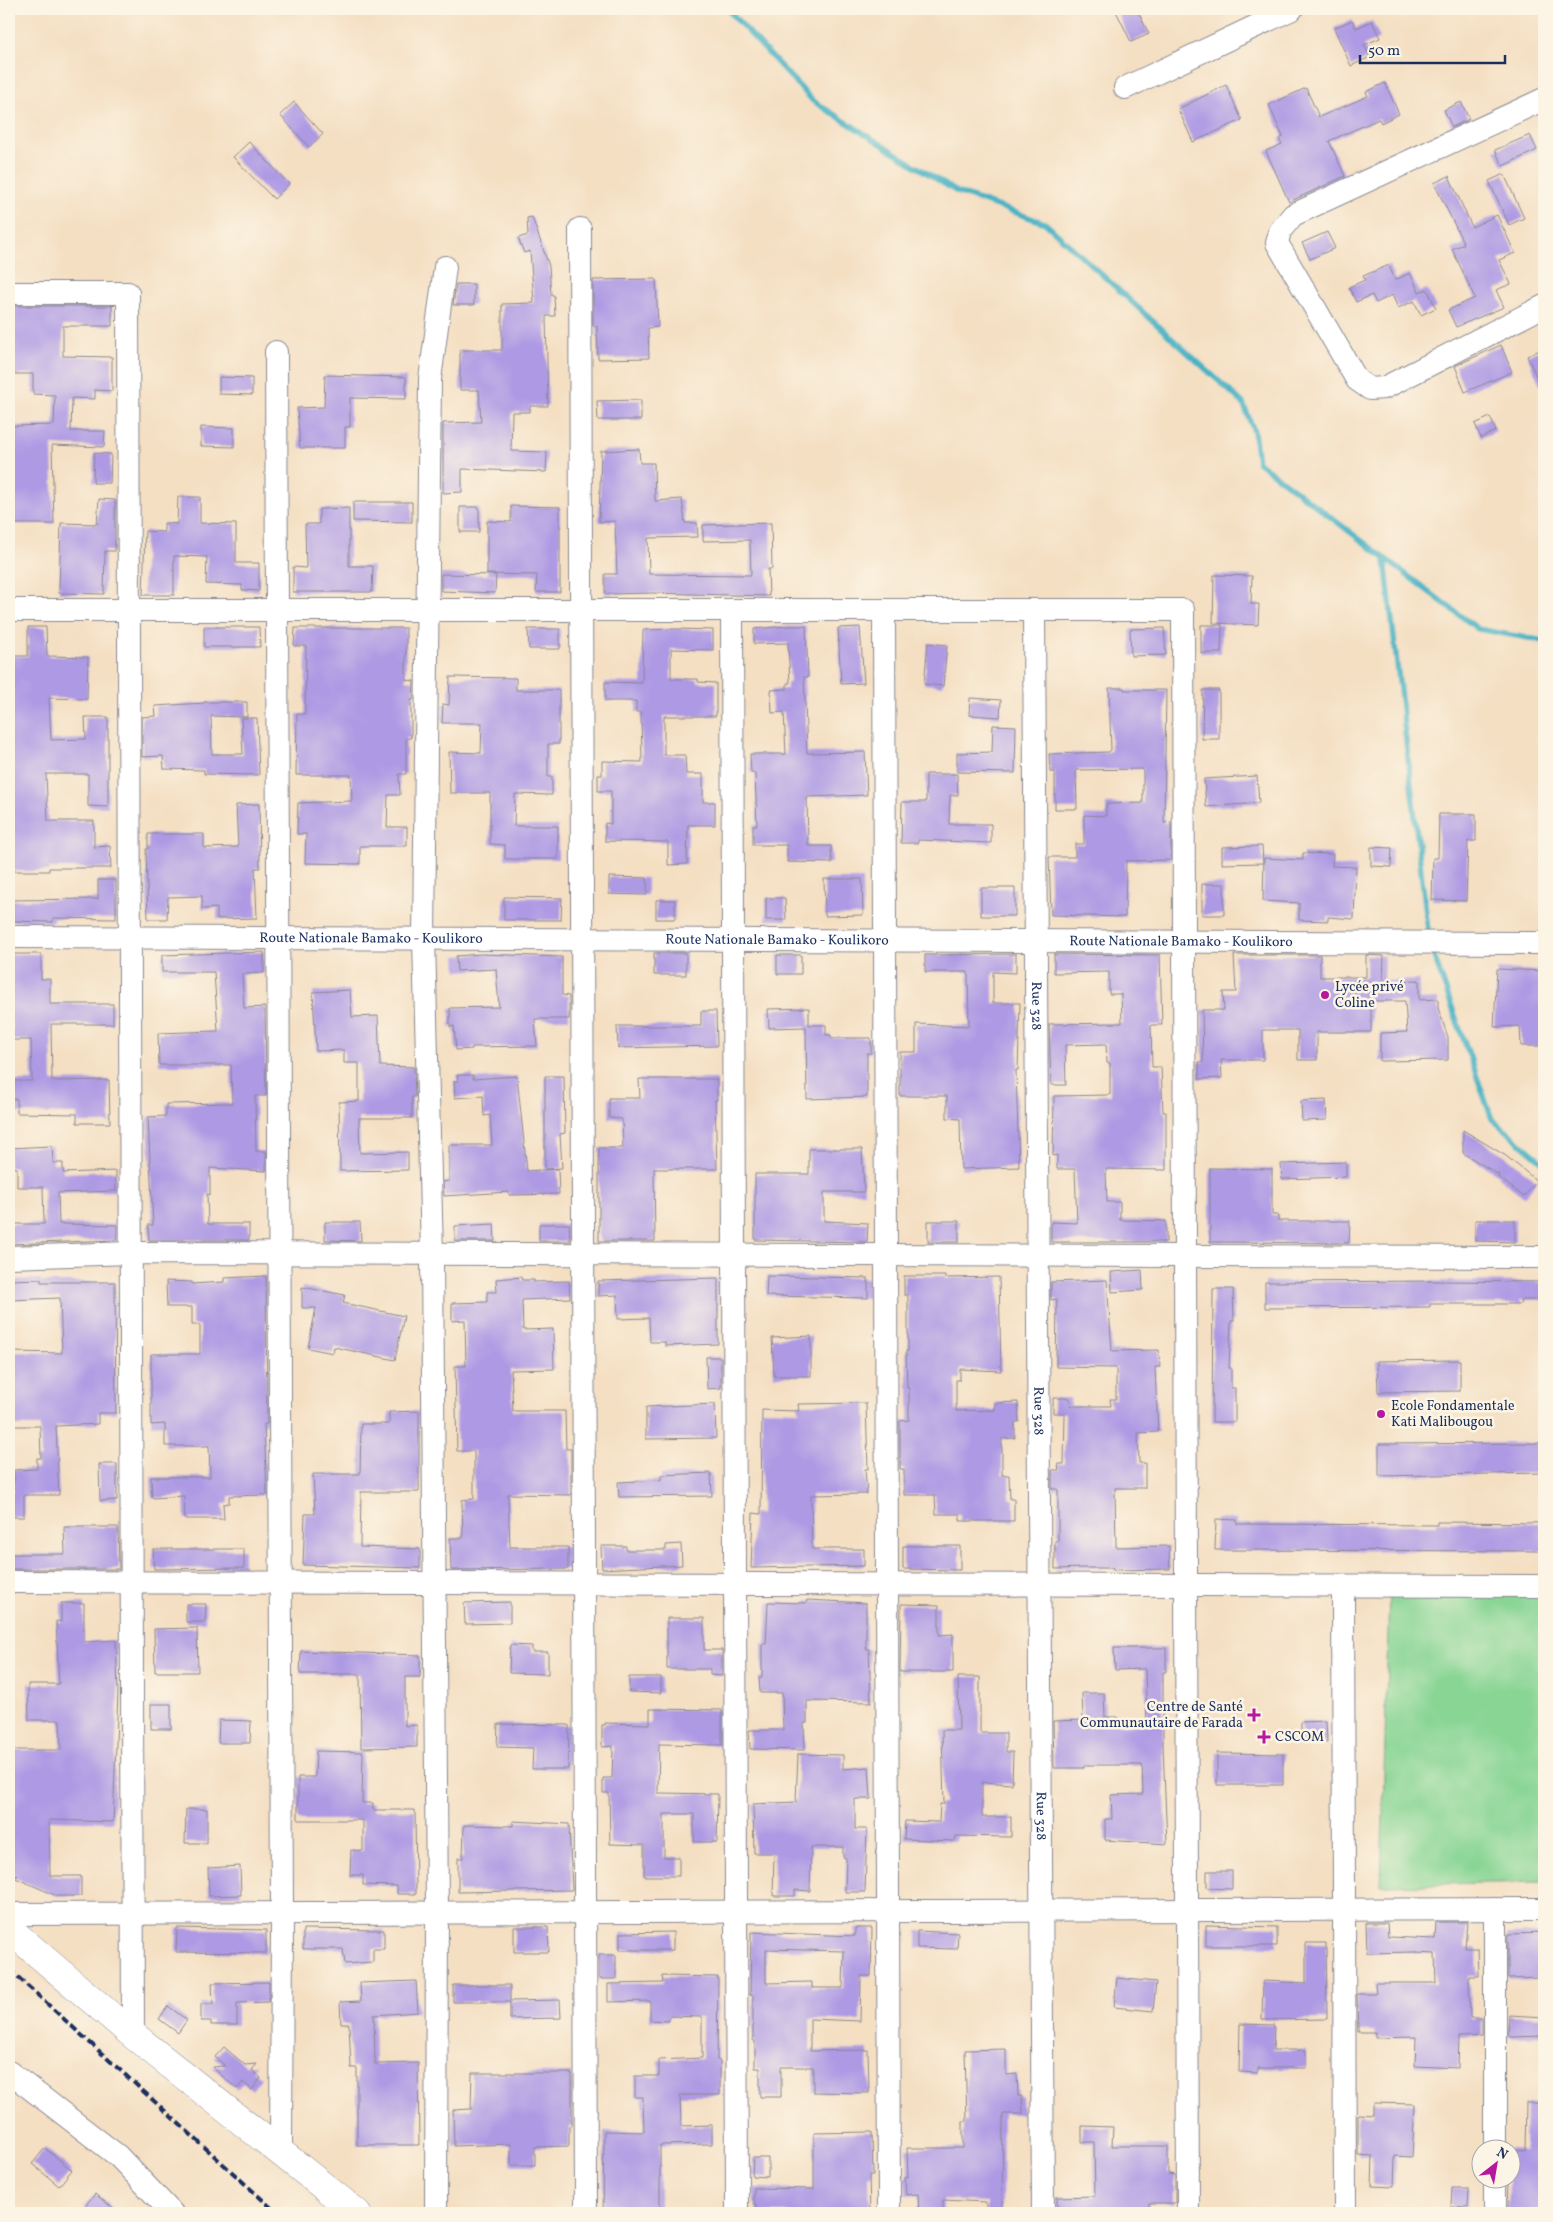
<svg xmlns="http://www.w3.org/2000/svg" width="1553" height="2222" font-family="Vollkorn,serif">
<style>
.green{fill:#88d594;stroke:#528279}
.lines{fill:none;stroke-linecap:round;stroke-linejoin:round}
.stream{stroke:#48b3c5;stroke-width:5.5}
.building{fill:#ad99e4;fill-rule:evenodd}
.street-casing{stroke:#888790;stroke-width:24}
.secondary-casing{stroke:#888790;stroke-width:29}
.street{stroke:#fff;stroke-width:22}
.secondary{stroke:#fff;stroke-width:28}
.rail{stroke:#1b2f5e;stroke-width:4;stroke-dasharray:8 4;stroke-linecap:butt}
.poi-dot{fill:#b5179e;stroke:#fcf5e5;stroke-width:2}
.labels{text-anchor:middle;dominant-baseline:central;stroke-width:5;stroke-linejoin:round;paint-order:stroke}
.street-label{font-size:14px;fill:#1b2f5e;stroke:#fcf5e5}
.poi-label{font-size:14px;fill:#1b2f5e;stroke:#fcf5e5;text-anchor:start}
</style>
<rect width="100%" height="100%" fill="#fcf5e5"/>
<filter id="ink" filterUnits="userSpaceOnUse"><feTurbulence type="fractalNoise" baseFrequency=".02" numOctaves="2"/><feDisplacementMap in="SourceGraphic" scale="10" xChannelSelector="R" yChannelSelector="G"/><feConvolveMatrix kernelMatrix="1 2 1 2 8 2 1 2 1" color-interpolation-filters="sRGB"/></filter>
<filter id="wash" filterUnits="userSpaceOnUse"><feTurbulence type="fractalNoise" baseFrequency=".0096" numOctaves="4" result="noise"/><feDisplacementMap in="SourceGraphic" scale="20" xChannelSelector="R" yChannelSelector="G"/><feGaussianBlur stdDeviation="1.12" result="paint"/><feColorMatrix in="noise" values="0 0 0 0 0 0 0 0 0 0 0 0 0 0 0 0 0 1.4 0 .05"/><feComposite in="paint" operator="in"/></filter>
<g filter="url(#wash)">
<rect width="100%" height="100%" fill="#f4dfc3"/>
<path class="green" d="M1389,1592L1544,1594V1882L1381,1885Z"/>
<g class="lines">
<path class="stream" d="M727,9L813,101L957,192L1045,223L1243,403L1254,431L1258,462L1478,629L1544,641
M1385,560L1429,939
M1431,948L1492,1119L1544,1163"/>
</g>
<g id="blocks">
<path class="building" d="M1115,9H1137L1149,34L1131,42Z
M1352,20L1356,28L1372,21L1380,38L1364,45L1370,57L1351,66L1334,28Z
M1385,83L1399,114L1381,123L1379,119L1329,141L1345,176L1289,202L1266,151L1282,144L1279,139L1283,137L1269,105L1306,88L1319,117L1368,96L1366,92Z
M1226,85L1242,120L1193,142L1178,109Z
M294,102L323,134L309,147L280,115Z
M1461,102L1469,119L1452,127L1444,110Z
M1530,135L1537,150L1503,166L1495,150Z
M249,142L289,184L274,199L233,157Z
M1504,174L1524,218L1509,225L1489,181Z
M1449,176L1472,227L1497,215L1515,253L1499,260L1511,284L1496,290L1504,307L1456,327L1448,310L1475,298L1452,249L1464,244L1434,183Z
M532,217L549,266L551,295H554L555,316H546L548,406H530V412H512L511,451L547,452L546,472L462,469V492L443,493V423L481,422L479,390H460V350H502V304L534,303L530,251L524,253L518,238L528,235L527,218Z
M1327,232L1335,248L1310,259L1302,243Z
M1389,265L1395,280L1410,273L1419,292L1427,289L1436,308L1421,315L1414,301L1398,308L1392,295L1376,303L1372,295L1356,302L1349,287L1365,280L1363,276Z
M656,279L658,327L648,328L649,358L598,359L597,326H593V280Z
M456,284H474V305H453Z
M9,306H112V326H63V356L112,357V391L95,390V399L72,398L71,431H105L104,447L52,445L54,524H9V426L54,425L55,395L33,394V374H9Z
M1501,345L1512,372L1465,392L1455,366Z
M1544,348V393L1527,356Z
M325,375L406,377V399L350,398V427H345V448H300L297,408L324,407Z
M219,377L252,378V395L219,394Z
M641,400V420H598L597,401Z
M1490,417L1496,431L1481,438L1475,424Z
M201,427L234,428V447L201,446Z
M639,449L640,463H654L655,501L682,499L685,523H697L698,537L648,538L649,574L751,575L750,540L703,541V525L771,523L772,569H768L769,596L653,593L605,594V574H617L615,521L599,522L601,451Z
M94,453L111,454L110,483H93Z
M178,497H200V523L236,524V563H259V591L242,590V585L206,584L207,557L174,556V595H143L145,531L164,532V523L177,524Z
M99,499L115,500V551H105L104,594L59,593L61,523L97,524Z
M353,502H412V522L353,521Z
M511,506L560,507V592H536L537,575L487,574V521L511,522Z
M460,507H479V532H460Z
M349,508V566H373L372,592H293V567L306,568L305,524H319V509Z
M441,574L496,575L495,593L441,591Z
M1214,575L1252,576L1251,604H1259L1258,625L1213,623Z
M1201,625H1222L1221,653H1201Z
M788,626H806L808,677H804L807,753L865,752L867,795L807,797L808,846H831L832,863L787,862V845H753V825H757L755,773H751L750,754H786L784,712L772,713L771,690L787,689V683H790L788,643L754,644V629Z
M28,627H46L47,656L88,657L87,699L49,698L51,740L86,739L85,717H108V807L88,806V774H46L48,821H94V847L110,846L111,868H49V871H11L9,846V656H28Z
M204,627H259L260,647H204Z
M860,627L864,683L841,684L838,628Z
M295,628H406V680L414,681L413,700H411V738H406V774H399L400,795H388L387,827H407V846H360V864L305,863L306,834H297L298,803L352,801L351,775H296L297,714H305L306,646H294Z
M1164,628L1166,655L1131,656L1130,629Z
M528,629H560V649H529Z
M677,629L713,630V650L671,649V679H698V682L716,683V716H664V755H685L686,774H703V802H715V825H688L687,864L668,865V842L605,841V823L611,824V791H598V775H602V761L642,762L641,712H636V701H605V682L642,683L643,630Z
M928,643L947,645L943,686L924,684Z
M450,677L516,678V690H559V744H548V777H552V795L515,794L514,826H558V859H505V845L490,844V793H450L449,752L481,753L482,723H442L443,704L449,705Z
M1109,688H1124V690H1166L1164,823L1171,822V860L1126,861L1125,917L1051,915L1049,857H1075V844H1084V815L1106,816V804L1143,803V769L1076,770L1077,809H1055V772H1050L1049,754L1109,752L1111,750Z
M1203,690H1219V739H1202Z
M970,698L1001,700L1000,717L969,715Z
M204,702H247V717L211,716L212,754H243L241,718H257L259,775L204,774V770L164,769L163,756L142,757V717L156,716L155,706L204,703Z
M993,725L1016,726L1015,773L957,772V753L992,752Z
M926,774H957L958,795H950L949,824H991V843L918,840V843H901L902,802H926Z
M1257,776L1259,803L1206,807L1204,779Z
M259,804L260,868H255L257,918L217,919V908L202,909V896L168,897L167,919H148L146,849H148V834H204V848L238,847L236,805Z
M1439,814H1476V841H1468L1466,901L1432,900L1433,858H1438Z
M1262,846L1263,863L1222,864V847Z
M1371,847L1392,848L1391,867L1371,866Z
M1303,853L1333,854L1332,866L1356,867L1354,919L1328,917V921L1299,920V903L1263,901L1264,858L1303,860Z
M609,877L647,878V895L609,894Z
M824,879H862L863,915L825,916Z
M98,880H116V919L53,918V922L9,921V900L98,899Z
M1202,884H1224V915H1202Z
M981,888H1015V916H981Z
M504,897L562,898L561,920H504Z
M766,898H785L786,920H766Z
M656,900H675V919H656Z
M264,952V973L242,974L244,1008L265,1007L266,1096H255L256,1151H266V1171L210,1168V1195L207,1194L208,1224H249V1240H149L148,1225H153L148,1117L166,1116V1104L232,1103L231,1065H159L158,1033L218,1031L214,972H162V955Z
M654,953H686V975H654Z
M9,954H41V979H50V1004H113V1024H51L52,1081L109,1080L110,1123H77V1114L17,1113V1099H9V1081H32L31,1040H12V1024H9Z
M481,954L562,957V995L569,996V1019H535L537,1046L472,1047V1049L456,1050L454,1026L450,1027V1008L499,1007L496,969L457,971L456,956Z
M1016,954V973L993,972V1003H1020L1018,1070H1016L1019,1167L961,1169L960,1119L947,1118V1096H900V1052H916V1024L969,1026L968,972H925V955Z
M1054,954L1160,955L1162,1025H1151L1152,1067H1161L1163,1112H1166V1170L1106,1169L1107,1202H1120V1220L1166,1221V1242H1051V1222L1077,1223L1075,1169H1057V1155L1053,1156L1054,1096L1110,1095V1063H1107L1106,1044L1065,1045L1066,1085H1051L1049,1024L1122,1023L1121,994H1109V972L1054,973Z
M777,955H801V974H777Z
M1234,955H1320V977H1366V955L1384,956L1383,981L1419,980V1000L1438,999V1008L1448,1037V1060L1380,1061V1033L1407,1032L1405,1001H1371V1032H1317V1060H1298V1030H1263V1060H1221L1222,1078L1199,1079V1062H1203L1202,1010H1224L1223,992H1236Z
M1497,969L1544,971V1046H1521L1520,1026L1494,1027Z
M350,990L352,1017L378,1016L380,1066L414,1067L415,1097H412V1118H359L360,1153L408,1152V1170L340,1171L339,1102L359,1101V1063H344V1050L316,1051L313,992Z
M809,1008V1025H826V1035H831V1038H871V1053H867V1097L807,1099L806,1027L769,1028L768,1009Z
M701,1011H716L717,1046L618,1048L617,1026H701Z
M457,1075H473V1079L517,1076L527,1171L558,1169L559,1194L509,1195V1192L444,1196L443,1182L449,1181V1145H492L490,1115L484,1116L483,1096L455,1098L454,1081H458Z
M545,1076H564L565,1133L560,1134L562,1168L545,1169Z
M639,1079H717V1100H715L717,1169H654L655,1241H599V1148H623L622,1119L609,1118V1098H640Z
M1326,1100L1327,1120L1302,1121L1301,1101Z
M1463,1130L1506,1156L1537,1181L1524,1197L1498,1177L1499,1175L1463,1153Z
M52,1146L53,1163H63V1173L116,1171V1191L58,1193L59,1224L117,1225V1240L9,1244V1224H44L43,1187H17V1168L9,1167V1148Z
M809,1149H862L864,1192H824V1221L868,1223L867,1242L755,1240V1174H809Z
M1346,1162V1177L1282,1179L1281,1164Z
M1210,1168L1272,1169V1215H1278V1221H1350L1349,1243L1210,1242Z
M1475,1220H1515V1242L1475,1241Z
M928,1221H959V1242H928Z
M325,1222H360L361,1241L325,1240Z
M494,1224L495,1241H455V1226Z
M539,1224H569L570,1241H539Z
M1142,1270L1143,1290L1112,1292L1111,1272Z
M266,1276L267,1424H264L267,1495L229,1496V1503L223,1504L224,1519H185L184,1496L152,1498L151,1477H210L209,1446H165V1424L151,1425V1354H200V1325H192V1307H167L166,1281L192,1282V1284L224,1282V1278Z
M767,1276L868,1278V1298L766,1296Z
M904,1276H945V1278L999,1277L1001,1371L960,1369V1380H956V1411L995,1410V1403L1018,1402L1019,1422H1015V1438L1002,1439V1475H1009L1010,1499H1014V1521H960V1514H936L935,1495H904V1469H900V1421L909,1420V1388H907L906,1351H908V1295H904Z
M521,1277L522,1280H534V1282L569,1281L570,1298L522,1300L523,1330L553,1329L554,1369L511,1370L513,1411H565L566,1449H571V1495L508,1494L510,1547H568V1569L451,1570L450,1538H463L462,1500L474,1499V1451H457L455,1366H466L465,1320L452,1321V1303L487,1302V1292H497L496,1279Z
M718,1278V1344L665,1346V1342H650L649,1318L618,1319L617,1295L598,1296V1281Z
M41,1279V1282H115L116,1413H98V1424L56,1426L59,1495H24V1517H9V1490H14V1470L37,1469V1458H41L40,1426H9V1352L62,1353L60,1298L9,1300V1280Z
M1107,1280L1112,1351L1159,1350L1160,1367H1155L1158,1432L1138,1433L1139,1463H1145V1488H1115L1116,1547L1169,1546L1170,1569L1113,1570V1568H1084L1055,1569V1541H1058V1489H1052V1470H1059L1058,1464H1064L1065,1413H1053V1398H1070L1071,1406H1111L1110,1399H1116V1368L1056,1367L1057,1299L1051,1300V1282Z
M1443,1281L1544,1282V1300H1520L1521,1304H1430V1307L1265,1308V1282Z
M302,1287L345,1295L343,1303L404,1316L395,1360L334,1347L333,1353L308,1348L316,1308H302Z
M1213,1289H1233L1234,1321H1231L1229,1368H1231V1388H1235V1422H1212Z
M811,1336V1376H774L772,1338Z
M706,1357H721V1388L707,1389Z
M1460,1360V1391L1378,1392L1377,1361Z
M866,1403L868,1469H865L867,1494L811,1495L812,1549H864V1566L751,1568L753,1513L761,1514L762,1410L799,1411L798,1404Z
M715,1404L716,1438L646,1439V1407Z
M419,1411V1492H361L360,1547L420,1549V1568L303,1565L305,1514H315L313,1474H360L361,1424H389V1412Z
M1544,1443V1473L1379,1476V1444Z
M99,1464H117V1500L100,1501Z
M711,1473L712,1496L619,1497L618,1482L661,1480V1475Z
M1216,1519L1237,1520V1524L1437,1525V1522L1544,1523V1551L1215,1550Z
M64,1527H118L119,1569H9V1554H65Z
M681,1544L682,1565L602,1569L601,1546H626V1550H666V1545Z
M903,1546H960V1570L903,1569Z
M153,1549H244V1568L154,1569Z
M807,1600L866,1603V1649H869L871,1702L807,1701V1723H804L805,1750L750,1749L749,1730H783L782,1693H760L759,1677H762V1644H766L768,1602L806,1603Z
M510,1602V1623L465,1624L464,1603Z
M61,1603H84V1642L116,1640L118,1691L113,1822L49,1820L50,1876H81V1896H57L11,1876H18L9,1872V1750H61L60,1720H29L28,1684H59L56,1621L61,1622Z
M186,1604H206L205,1622H186Z
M901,1604L939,1605V1635L953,1634V1672H900Z
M667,1618H704V1650H722V1676L710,1675V1669H667Z
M197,1628L198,1672H155L154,1629Z
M510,1645L532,1646V1652H548V1674L509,1673Z
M1114,1648H1166V1672H1163V1745L1167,1844L1105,1840V1819H1112L1111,1795L1143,1794L1142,1765H1084V1768H1054L1053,1721L1083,1720L1082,1693H1104L1105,1717H1118V1725H1147L1145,1669L1115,1670Z
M301,1651L420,1655V1677H405V1726L417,1725V1747L361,1748L360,1674H300Z
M629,1677H661V1693L629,1692Z
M958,1677H980V1733H1006V1752H1013L1012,1784L982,1782V1817H1011V1837L956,1836L955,1841L904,1839L905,1821L939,1822L940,1804H944L942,1730H959Z
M151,1704H171V1729H151Z
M650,1709L722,1710V1745L659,1744L658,1793L718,1794L717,1842H694V1814H664V1857H679V1876H644V1845L610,1844L609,1793H603V1778H612L613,1746L602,1747V1725H605V1723L650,1724Z
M219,1720L251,1721L250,1743H218Z
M1326,1721L1327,1742H1301V1722Z
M498,1724L569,1725L568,1769H532L533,1748L497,1747Z
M316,1751L363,1752L362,1803H373V1810H415L416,1894H397V1886L363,1885V1875H350L351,1850L363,1851V1820H298V1777H315Z
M1217,1753L1283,1754V1785H1217Z
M798,1754L843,1755V1769L869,1767L871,1799H855V1829H867L865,1892H845L846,1858L843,1857V1847H811L810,1891L795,1890V1896H773L774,1853H754L753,1804L796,1802Z
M186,1809H207V1843H185Z
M513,1821L569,1824L572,1890L458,1892V1858H463L464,1825L513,1826Z
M240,1866L241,1895L209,1896L208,1868Z
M1207,1871H1232V1889L1207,1888Z
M1436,1922H1467L1465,1948H1477L1478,1976H1469L1470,2018H1482V2036L1459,2037L1458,2068L1415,2066L1416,2037L1375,2038V2032H1358L1357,1994H1376L1375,1983H1436L1435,1954L1415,1953V1952L1367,1953L1366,1923H1387L1388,1937L1435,1939Z
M1206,1925L1277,1927V1946H1206Z
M514,1927H548L549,1952H514Z
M177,1928L266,1930V1953L176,1952Z
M855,1928H872L871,1976H861L860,2021L810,2019V2051L868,2050L869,2093L813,2092V2067H781V2097H760V2068H755V2041H753V1995H750L751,1932L855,1936ZM766,1949L844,1951L843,1988H812V1982L766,1983Z
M303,1929L384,1930V1949H373V1962L345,1964L343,1949H303Z
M917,1931L958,1933L957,1949L917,1948Z
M673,1932V1950H620V1933Z
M1544,1933V1978L1508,1979V1934Z
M1306,1943H1326L1327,2019L1262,2020L1263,1981L1306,1983Z
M599,1955H616V1979H599Z
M662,1976L718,1977L717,2060L720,2061V2095H680L681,2126L712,2125V2144L660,2145V2213H603L604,2131L644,2132L643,2097H635V2076H659V2060L702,2058V2017L669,2016V2021L650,2020V2001L608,2002V1984L663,1983Z
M1117,1978L1156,1982L1153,2011L1114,2007Z
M416,1981L418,2012L374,2015L375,2064L418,2063L419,2145H357V2068H351L349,2024H341L340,2002L361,2001L360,1983Z
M269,1982V2002L237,2003V2025H211V2021H201V2004H213L212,1983Z
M453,1985H510V2001L560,2000L561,2018L510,2019V2002H453Z
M168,2006L187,2020L178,2033L159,2019Z
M1509,2015L1544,2017V2036L1511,2037L1508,2035Z
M1240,2024L1274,2025L1273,2050H1306V2068H1258V2073L1239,2072Z
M224,2047L245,2065L257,2064L252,2070L261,2078L252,2090L243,2082L237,2089L212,2067L225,2066L215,2057Z
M1006,2049V2075L1017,2074L1018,2096H1022L1023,2114H1003L1002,2213H986V2202L943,2200V2213H919L918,2194L906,2195L905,2178L908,2177L907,2148H963V2121H967L965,2050Z
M472,2073H572V2126H569V2146L535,2147V2165H511V2144L454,2146L453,2110L471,2109Z
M1373,2103L1415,2104L1412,2157L1395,2156L1394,2186L1372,2185L1373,2156L1358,2155V2114L1373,2115Z
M1526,2103H1544V2213H1508L1510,2149L1525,2150Z
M1082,2126L1113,2127L1112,2146H1168V2174L1175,2175V2203H1149V2213H1057V2197L1095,2196L1094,2142H1082Z
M872,2132L873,2175H869L870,2213H757L756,2204H754V2188L814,2189V2133Z
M45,2148L72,2170L59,2186L32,2164Z
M753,2158H768V2177L752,2176Z
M1452,2188H1469L1468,2207L1451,2206Z
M95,2194L119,2213H92L84,2207Z"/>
</g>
</g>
<g filter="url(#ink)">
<use href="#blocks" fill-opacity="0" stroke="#888790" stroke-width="1"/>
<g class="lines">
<g class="street-casing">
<g id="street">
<path d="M1125,88L1292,9"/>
<path d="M1544,99L1293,215L1280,231L1277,243L1357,380L1370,389L1384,388L1544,306"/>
<path d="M580,229L586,2213"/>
<path d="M9,293H128L133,2035"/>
<path d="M276,352L282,1913L281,2155"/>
<path d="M9,610H1183L1188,2213"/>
<path d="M732,610L737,2213"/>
<path id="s1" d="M1034,610L1043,2213"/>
<path d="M884,611L889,2213"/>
<path id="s2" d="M9,937L1544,943"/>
<path d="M9,1257L131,1253L1544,1257"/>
<path d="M9,1582L1544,1586"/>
<path d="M1343,1585L1345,2213"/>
<path d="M1495,1909V2150"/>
<path d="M9,1914L1544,1909"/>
<path d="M9,2072L118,2156L172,2213"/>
<path d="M1495,2180V2213"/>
<path d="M436,2213L437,1912L432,1254L424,939L430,379L445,267"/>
</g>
</g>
<g class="secondary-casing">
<path id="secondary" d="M9,1929L133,2035L357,2213"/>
</g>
<use href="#street" class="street"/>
<use href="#secondary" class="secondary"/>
<path class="rail" d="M9,1969L277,2213"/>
</g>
</g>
<g class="poi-dot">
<circle cx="1325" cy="995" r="5"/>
<circle cx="1381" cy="1414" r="5"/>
<path d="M1251.5 1707.5h5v5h5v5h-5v5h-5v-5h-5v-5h5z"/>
<path d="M1261.5 1729.5h5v5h5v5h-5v5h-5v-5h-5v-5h5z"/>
</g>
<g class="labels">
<g class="street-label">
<text stroke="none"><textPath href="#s2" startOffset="362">Route Nationale Bamako - Koulikoro</textPath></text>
<text stroke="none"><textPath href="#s2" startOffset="768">Route Nationale Bamako - Koulikoro</textPath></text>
<text stroke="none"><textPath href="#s2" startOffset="1172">Route Nationale Bamako - Koulikoro</textPath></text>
<text stroke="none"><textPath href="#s1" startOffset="396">Rue 328</textPath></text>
<text stroke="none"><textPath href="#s1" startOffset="801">Rue 328</textPath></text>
<text stroke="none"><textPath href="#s1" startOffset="1206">Rue 328</textPath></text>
</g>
<g class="poi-label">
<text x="1335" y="987">Lycée privé<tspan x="1335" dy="16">Coline</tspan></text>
<text x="1391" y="1406">Ecole Fondamentale<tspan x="1391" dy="16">Kati Malibougou</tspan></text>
<text x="1243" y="1707" text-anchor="end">Centre de Santé<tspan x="1243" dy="16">Communautaire de Farada</tspan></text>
<text x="1275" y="1737">CSCOM</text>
</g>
</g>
<rect width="1553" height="2222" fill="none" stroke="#fcf5e5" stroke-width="30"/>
<g transform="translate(1496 2164) rotate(31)"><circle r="24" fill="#fcf5e5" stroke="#a2a6af"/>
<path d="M0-4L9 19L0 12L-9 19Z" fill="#b5179e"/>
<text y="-8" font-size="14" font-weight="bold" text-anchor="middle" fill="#1b2f5e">N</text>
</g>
<path d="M1360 55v8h145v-8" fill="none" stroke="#1b2f5e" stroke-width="2.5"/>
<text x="1368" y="55" font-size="15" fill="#1b2f5e" stroke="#fcf5e5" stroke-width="4" paint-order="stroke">50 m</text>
</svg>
